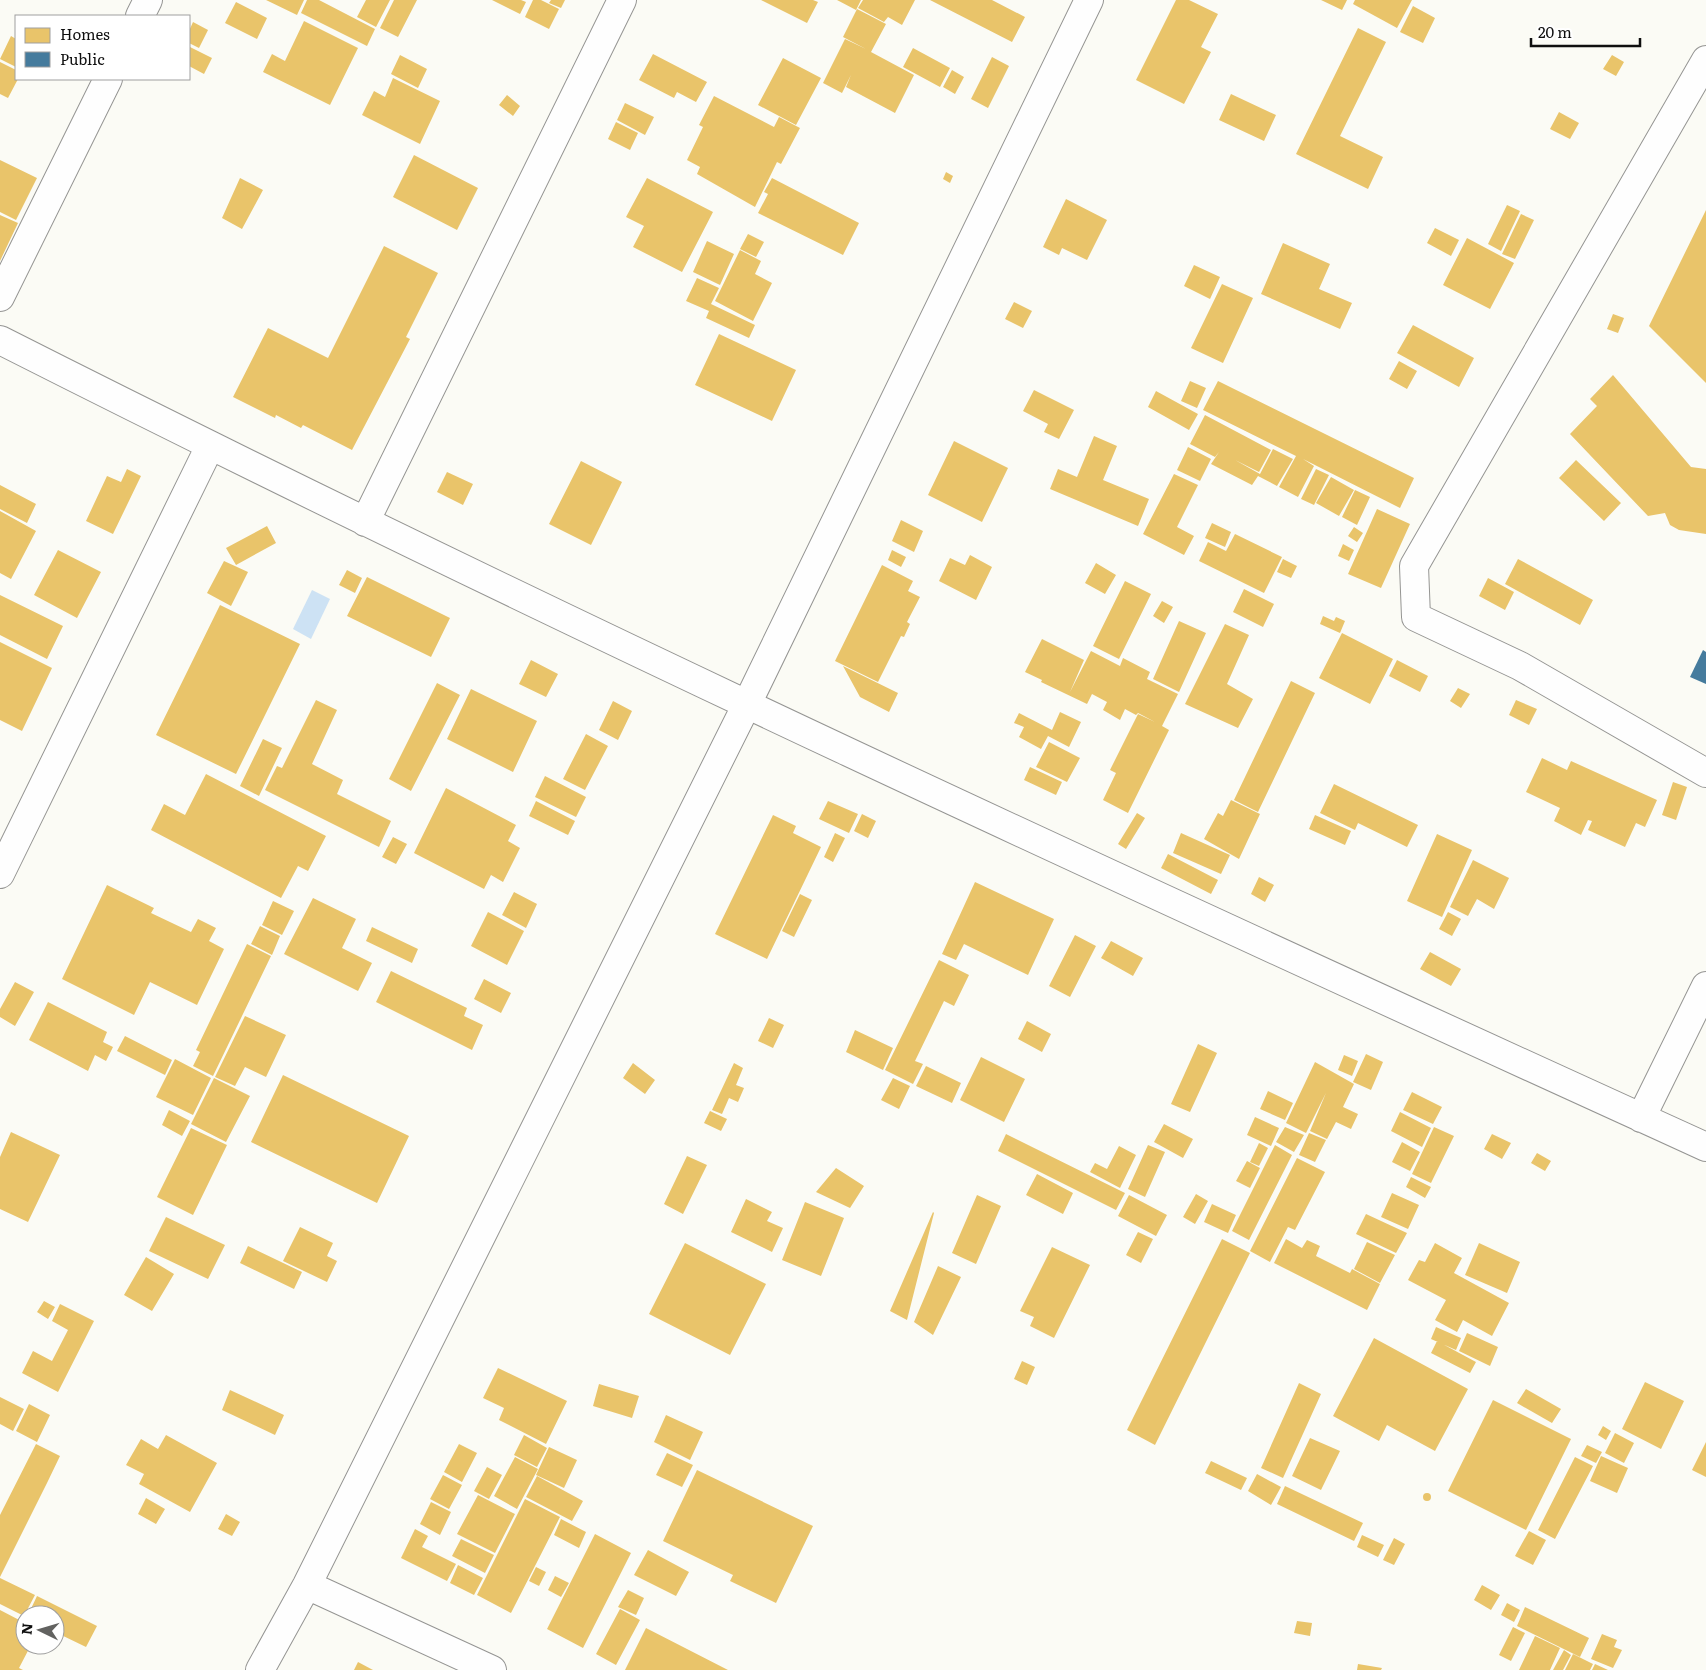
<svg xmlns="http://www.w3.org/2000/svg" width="1706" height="1670" font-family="Literata,serif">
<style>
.water{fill:#cde2f4}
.homes{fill:#e9c46a}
.public{fill:#457b9d}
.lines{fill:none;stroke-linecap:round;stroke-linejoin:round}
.street-casing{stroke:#959593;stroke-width:30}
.street{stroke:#fefefe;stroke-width:28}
</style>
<rect width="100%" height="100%" fill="#fbfbf5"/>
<path class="water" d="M312,590L330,599L311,639L293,629Z"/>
<path class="homes" d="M266,0H304L297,15Z
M307,0H319L375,29L367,46L301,13Z
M366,0H390L376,27L357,17Z
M394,0H417L398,37L380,28Z
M492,0H521L526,2L520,14Z
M533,0H541L559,9L549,29L525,17Z
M551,0H565L561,8L549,3Z
M761,0H813L818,2L807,23Z
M837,0H861L856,10Z
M863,0H915L902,25L888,17L884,22L858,8Z
M930,0H992L1025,17L1012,42Z
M1176,0H1189L1218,14L1201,47L1211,52L1184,104L1136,80Z
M1321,0H1347L1342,10Z
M1355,0H1412L1397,28L1353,4Z
M236,2L267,18L257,39L225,23Z
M1413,6L1435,18L1423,43L1400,32Z
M857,9L886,24L871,52L914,75L895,113L846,87L851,75L842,93L823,83L845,39L866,49L843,37Z
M304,21L358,48L330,105L263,72L272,54L285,61Z
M193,22L208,30L199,48L189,43V31Z
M1358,28L1386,42L1340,136L1383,157L1368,189L1296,154Z
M11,36L16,39V67L0,59Z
M190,47L212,58L204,74L189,66Z
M913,48L950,68L940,87L903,67Z
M653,54L707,82L696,102L677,92L674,98L639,80Z
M400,55L427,69L418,88L391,74Z
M1612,55L1624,62L1616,76L1603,69Z
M992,57L1009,66L988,108L971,99Z
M783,58L821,78L796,125L758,105Z
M0,62L16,70L18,79L8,98L0,94Z
M952,70L964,77L955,94L943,87Z
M393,78L440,101L420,144L362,115L374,91L385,97Z
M1231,94L1276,115L1264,141L1219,120Z
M507,95L520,106L513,116L499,105Z
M714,96L774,127L779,117L800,128L781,164L777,162L755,207L697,174L700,167L687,160L703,127L699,125Z
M625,103L654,117L645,135L617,120Z
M1559,112L1579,123L1570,139L1550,129Z
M616,122L638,133L630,150L608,139Z
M414,155L478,188L457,230L393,197Z
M0,160L37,178L16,220L0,212Z
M946,172L953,176L950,183L943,179Z
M240,178L263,190L242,229L222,218Z
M647,178L713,212L682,272L633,247L644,226L626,217Z
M772,178L859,223L843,255L758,213L768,194L764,192Z
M1066,199L1107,220L1087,260L1062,248L1059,255L1043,247Z
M1507,205L1520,211L1501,251L1488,244Z
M1706,210V383L1649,326Z
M1521,214L1534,220L1515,259L1502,254Z
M0,215L18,223L0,261Z
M1435,228L1459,240L1451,256L1427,243Z
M748,234L764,242L756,257L740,249Z
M1467,238L1514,263L1490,309L1443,285Z
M707,241L734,254L720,285L693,272Z
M1283,243L1330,264L1319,289L1352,303L1340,329L1261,294Z
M384,246L438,273L406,337L410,339L352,450L303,425L301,428L276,415L275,418L233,397L268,328L328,358Z
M740,250L761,261L755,274L772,283L753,321L715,301Z
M1194,265L1220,277L1210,299L1184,286Z
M697,278L719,288L711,304L755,325L749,338L706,318L709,311L686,301Z
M1222,284L1253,298L1223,363L1191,348Z
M1014,302L1032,311L1023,328L1005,319Z
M1613,314L1624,318L1618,333L1607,329Z
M1413,325L1474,358L1459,387L1397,353Z
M719,334L796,370L772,421L695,385Z
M1399,361L1417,371L1407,389L1389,379Z
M1613,375L1691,467L1706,469V534L1679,530L1670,525L1665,513L1648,516L1570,434L1597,406L1590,399Z
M1190,381L1206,388L1197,408L1181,401Z
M1218,381L1414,478L1400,508L1303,459L1314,466L1298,497L1279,487L1296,456L1203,410Z
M1034,390L1074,410L1059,439L1044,432L1048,424L1023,411Z
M1156,391L1198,414L1189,430L1148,407Z
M1205,415L1271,450L1259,472L1235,460L1260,474L1273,449L1293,459L1277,486L1258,476L1252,485L1211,464L1219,452L1215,457L1190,444Z
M1094,436L1117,446L1103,480L1149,499L1138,526L1050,489L1058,469L1077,477Z
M954,441L1008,468L982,522L928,495Z
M1188,447L1211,459L1200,481L1177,470Z
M1576,460L1621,503L1604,521L1559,478Z
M581,461L622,482L591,545L549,524Z
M127,469L141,476L113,534L86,521L107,476L121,482Z
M1316,469L1329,475L1314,505L1301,499Z
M447,472L473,484L463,505L437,492Z
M1174,474L1198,485L1177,527L1194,536L1184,555L1143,534Z
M1331,477L1354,490L1339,516L1316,503Z
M0,485L36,504L27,523L0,509Z
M1355,490L1370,497L1357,525L1342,517Z
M1377,509L1410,524L1381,588L1348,574Z
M0,511L36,531L11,579L0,573Z
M901,520L923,531L914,552L892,541Z
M1212,523L1231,532L1225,547L1205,538Z
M267,526L276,543L236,565L226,548Z
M1354,527L1363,533L1357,542L1348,536Z
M1235,534L1282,557L1264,593L1199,561L1208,542L1226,551Z
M1343,544L1354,550L1349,561L1338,556Z
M58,550L101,572L77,618L34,595Z
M892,550L906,557L901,567L888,560Z
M970,555L992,567L976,600L939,581L950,558L965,565Z
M1283,559L1297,566L1291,578L1277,572Z
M1518,559L1593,600L1580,625L1505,584Z
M224,561L248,572L231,606L207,593Z
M1096,563L1116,575L1105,594L1085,583Z
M882,565L913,581L908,591L920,597L907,622L910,624L904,637L901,636L878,682L835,661Z
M347,570L362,578L355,593L339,585Z
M367,577L450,618L431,657L347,616Z
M1488,578L1514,592L1505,610L1479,596Z
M1125,581L1151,594L1119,659L1093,646Z
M1244,589L1274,604L1263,627L1233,612Z
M0,595L63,626L47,659L0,635Z
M1162,601L1173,607L1164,623L1153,616Z
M220,605L300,644L236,774L156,735Z
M1323,616L1334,621L1336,617L1345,621L1340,633L1320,624Z
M1179,621L1206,633L1179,692L1153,679Z
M1225,624L1249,635L1227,684L1253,699L1238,728L1185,704Z
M1342,633L1393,659L1370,704L1319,678Z
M1042,639L1084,660L1070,692L1091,651L1120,666L1123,658L1150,672L1147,679L1178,694L1162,726L1169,730L1128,813L1103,800L1116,773L1110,770L1138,714L1155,722L1138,713L1136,715L1125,709L1120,720L1103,710L1107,702L1092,694L1087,704L1041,682L1042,680L1025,672Z
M0,642L52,668L22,731L0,720Z
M531,660L558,674L546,697L519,684Z
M1397,660L1428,676L1420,692L1389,676Z
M843,666L898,693L889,712L860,697Z
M1291,681L1315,693L1258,812L1234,800Z
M437,683L460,695L411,791L389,779Z
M1458,688L1470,694L1461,708L1450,701Z
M471,689L537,721L513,772L447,739Z
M316,700L337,710L312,764L343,780L337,794L391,821L379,847L265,790L277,766L282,768Z
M1516,700L1537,709L1529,725L1509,715Z
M613,701L632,711L618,740L599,730Z
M1060,712L1081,722L1069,747L1048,736L1041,749L1019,737L1024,727L1014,723L1019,713L1052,730Z
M586,734L608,746L585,790L563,779Z
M263,739L282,748L259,796L240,786Z
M1049,742L1080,758L1067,782L1036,767Z
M1542,758L1567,770L1571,761L1657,800L1645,827L1636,823L1625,847L1588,830L1592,821L1588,820L1581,835L1554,821L1560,808L1526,792Z
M1030,767L1062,782L1056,795L1024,780Z
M206,774L326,836L308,871L298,866L281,898L151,830L164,804L185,815Z
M545,776L586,797L576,817L535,797Z
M1673,782L1687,787L1676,820L1662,815Z
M1334,784L1418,825L1407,847L1358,823L1355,830L1320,813Z
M446,788L516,825L508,841L520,848L503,882L491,875L484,889L414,853Z
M1231,800L1260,814L1239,859L1204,839L1218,813L1223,816Z
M536,801L575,821L568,835L529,816Z
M828,801L858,814L849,833L819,819Z
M1137,813L1145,818L1126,849L1118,844Z
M862,814L876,821L868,838L854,831Z
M773,815L796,826L793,833L821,847L767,959L715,934Z
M1315,815L1351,831L1345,845L1309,829Z
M835,833L845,838L833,862L824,857Z
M1181,833L1230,855L1221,874L1173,853Z
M1437,834L1472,850L1442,917L1407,901Z
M393,837L407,844L396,864L382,857Z
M1168,854L1218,880L1211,894L1161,868Z
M1473,860L1509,878L1494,909L1477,899L1468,916L1450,907Z
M1259,877L1274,885L1265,902L1251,894Z
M975,882L1054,919L1028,975L964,944L956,960L942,954Z
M107,885L154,908L151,913L191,932L198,919L216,928L209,941L224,949L197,1005L150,982L134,1015L62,979Z
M514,892L537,904L526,928L502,915Z
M800,894L812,900L794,937L782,931Z
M313,898L356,919L342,948L372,963L358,991L284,954Z
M273,901L294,911L282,935L262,925Z
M488,912L524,931L507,965L471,946Z
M1448,912L1461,919L1452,936L1439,929Z
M260,926L280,936L272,955L251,944Z
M372,927L418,949L412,963L366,941Z
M1075,935L1096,946L1070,997L1049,986Z
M1111,941L1143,958L1133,976L1101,958Z
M247,944L271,956L213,1076L193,1066L200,1052L196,1050Z
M1430,952L1461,969L1451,986L1420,969Z
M939,960L969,975L954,1006L944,1001L915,1061L923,1064L913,1084L885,1070Z
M391,971L467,1008L464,1016L483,1025L472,1050L376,1002Z
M484,979L511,993L501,1013L474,999Z
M15,982L34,992L15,1026L0,1017V1009Z
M48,1002L107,1032L103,1042L113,1047L106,1061L95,1055L88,1071L29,1040Z
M245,1016L286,1035L266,1077L245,1067L235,1086L215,1077Z
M769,1018L784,1025L773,1048L758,1041Z
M1027,1021L1051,1034L1042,1052L1018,1039Z
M855,1030L893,1048L883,1070L846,1052Z
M125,1036L172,1060L165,1075L117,1051Z
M1198,1044L1217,1053L1190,1112L1171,1104Z
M1366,1054L1383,1062L1371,1090L1353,1082Z
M1344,1055L1358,1061L1352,1076L1338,1070Z
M981,1057L1025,1079L1004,1122L960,1100Z
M175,1059L211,1078L193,1115L156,1097Z
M1315,1062L1354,1084L1343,1107L1358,1114L1351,1129L1336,1122L1327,1139L1310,1131L1326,1093L1306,1133L1286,1123Z
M633,1063L655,1080L645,1094L623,1078Z
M734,1063L743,1068L736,1085L744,1088L738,1102L729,1098L722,1114L712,1110Z
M926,1066L961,1083L952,1103L916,1086Z
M283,1075L409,1136L377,1203L251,1142Z
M214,1078L250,1096L226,1142L191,1124Z
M893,1078L910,1086L899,1109L881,1100Z
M1268,1091L1293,1103L1285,1120L1260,1109Z
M1412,1092L1442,1107L1433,1124L1403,1110Z
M169,1110L190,1121L182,1136L162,1125Z
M710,1111L727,1119L721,1131L704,1123Z
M1400,1112L1431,1128L1422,1147L1391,1131Z
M1255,1117L1279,1128L1271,1146L1247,1135Z
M1164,1124L1193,1139L1183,1158L1154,1142Z
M1285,1127L1304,1135L1294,1152L1276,1142Z
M1434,1127L1454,1136L1431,1183L1412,1174Z
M191,1128L227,1145L193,1215L157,1197Z
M11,1132L60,1155L28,1222L0,1209V1157Z
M1309,1133L1326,1140L1315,1162L1299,1155Z
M1006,1134L1125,1193L1116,1210L998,1151Z
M1492,1134L1511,1143L1502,1159L1484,1149Z
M1402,1142L1420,1152L1410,1171L1392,1162Z
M1259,1143L1268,1148L1259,1166L1250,1162Z
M1148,1145L1165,1152L1145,1197L1128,1189Z
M1275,1145L1292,1155L1249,1240L1232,1231Z
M1119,1146L1136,1155L1120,1188L1090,1172L1095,1163L1107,1169Z
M1537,1153L1551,1161L1545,1171L1531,1163Z
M687,1156L707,1165L683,1214L664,1204Z
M1297,1158L1325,1172L1295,1230L1288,1227L1270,1262L1250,1251Z
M1247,1161L1260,1168L1250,1188L1236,1181Z
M836,1168L864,1186L850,1208L816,1192Z
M1037,1174L1073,1193L1063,1214L1026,1195Z
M1411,1177L1431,1187L1425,1198L1406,1187Z
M1392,1193L1419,1205L1408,1229L1381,1217Z
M1196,1194L1208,1201L1195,1224L1183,1217Z
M977,1195L1001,1206L976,1264L952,1253Z
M1129,1195L1167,1215L1156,1236L1118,1216Z
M746,1199L772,1212L767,1221L783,1228L772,1252L731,1232Z
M805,1202L844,1218L821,1276L782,1260Z
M1212,1204L1236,1215L1228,1233L1204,1222Z
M933,1212L934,1213L907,1320L890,1311Z
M1366,1214L1407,1233L1396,1253L1356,1234Z
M166,1217L225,1245L208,1279L149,1251Z
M300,1227L333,1243L327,1256L337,1261L327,1282L283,1261Z
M1138,1232L1153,1239L1141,1263L1126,1255Z
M1222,1239L1250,1253L1155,1445L1127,1430Z
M1286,1239L1302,1248L1307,1240L1320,1246L1316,1256L1350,1273L1352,1269L1380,1284L1367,1310L1274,1263Z
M1367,1242L1395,1255L1380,1283L1354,1269Z
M685,1243L766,1284L730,1355L649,1314Z
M1435,1243L1462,1258L1454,1273L1509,1303L1492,1336L1463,1320L1457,1332L1435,1320L1446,1300L1408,1280L1419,1260L1425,1262Z
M1479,1243L1520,1262L1507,1293L1465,1275Z
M248,1246L302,1272L294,1289L240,1263Z
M1052,1247L1090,1265L1054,1338L1030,1326L1034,1317L1020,1311Z
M146,1257L174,1274L152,1311L124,1295Z
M938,1266L961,1277L933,1335L914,1322Z
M44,1301L55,1307L48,1319L37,1312Z
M60,1304L94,1321L58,1392L22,1373L33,1351L52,1361L68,1330L52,1321Z
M1436,1327L1461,1338L1456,1350L1431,1339Z
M1467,1333L1498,1347L1490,1366L1459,1351Z
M1374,1338L1468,1389L1435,1451L1387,1425L1379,1441L1333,1416Z
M1437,1341L1476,1362L1470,1373L1431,1353Z
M1022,1361L1035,1367L1027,1385L1014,1379Z
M498,1368L567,1401L546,1444L499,1420L504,1408L483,1398Z
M1645,1382L1684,1401L1661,1449L1622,1429Z
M1299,1383L1321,1394L1283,1478L1261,1468Z
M599,1384L639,1396L632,1418L593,1406Z
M1526,1389L1561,1409L1552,1423L1517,1403Z
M230,1390L284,1415L275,1435L222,1410Z
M0,1397L24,1409L13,1431L0,1424Z
M1493,1400L1571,1439L1526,1530L1448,1491Z
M29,1404L50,1415L37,1442L16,1431Z
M666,1415L703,1432L690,1460L654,1442Z
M1603,1426L1611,1431L1606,1440L1598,1435Z
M1615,1433L1634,1443L1624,1463L1605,1453Z
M166,1435L217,1463L190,1512L139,1484L144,1474L126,1465L141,1439L158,1449Z
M524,1435L547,1448L537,1467L514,1455Z
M1310,1438L1340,1451L1321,1490L1292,1476Z
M1706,1442V1477L1692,1470Z
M36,1444L60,1456L47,1483L40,1480L47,1483L0,1577V1515Z
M459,1444L477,1453L462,1482L444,1472Z
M1587,1445L1602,1452L1596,1463L1581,1456Z
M549,1447L577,1460L564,1488L536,1475Z
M667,1453L693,1465L682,1487L656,1475Z
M1601,1456L1628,1468L1617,1493L1590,1481Z
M515,1457L538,1469L517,1509L494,1496Z
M1575,1457L1593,1466L1555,1539L1538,1530Z
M1211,1461L1247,1478L1241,1490L1205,1473Z
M487,1467L502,1475L489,1499L474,1491Z
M697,1470L813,1526L776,1603L730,1581L733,1575L663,1541Z
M1257,1474L1281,1487L1271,1505L1248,1491Z
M443,1475L462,1485L449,1509L430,1499Z
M537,1476L583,1501L572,1521L526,1497Z
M1285,1486L1363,1523L1354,1541L1277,1504Z
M1423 1497a4 4 0 1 1 8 0a4 4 0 1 1-8 0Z
M478,1495L515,1514L495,1553L457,1534Z
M146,1498L165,1509L156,1524L138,1514Z
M525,1499L560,1517L511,1613L477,1595Z
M431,1502L451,1512L440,1535L420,1524Z
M226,1514L240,1522L232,1536L218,1529Z
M561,1519L586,1532L579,1548L554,1535Z
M415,1529L428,1536L422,1547L456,1564L447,1581L401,1558Z
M1529,1531L1546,1540L1533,1565L1515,1556Z
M595,1534L631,1553L583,1648L547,1629Z
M1362,1535L1384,1545L1378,1557L1357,1547Z
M1394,1538L1405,1544L1394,1565L1383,1560Z
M461,1539L494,1555L485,1573L452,1556Z
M648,1550L689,1572L676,1596L634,1575Z
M458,1565L483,1578L474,1595L450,1583Z
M536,1567L546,1572L539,1586L529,1581Z
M555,1576L569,1583L561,1597L548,1590Z
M0,1578L35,1595L24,1616L0,1604Z
M1482,1585L1500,1595L1491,1610L1474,1600Z
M628,1590L644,1598L636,1615L618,1607Z
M37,1596L97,1626L86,1647L55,1632V1615H28Z
M1507,1603L1520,1610L1514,1622L1501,1615Z
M1525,1607L1589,1638L1580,1657L1517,1626Z
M620,1609L640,1620L616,1665L596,1654Z
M0,1610L25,1623V1645H31L19,1668L23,1670H0Z
M1297,1621L1312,1623L1310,1636L1294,1633Z
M1513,1627L1525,1633L1511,1661L1499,1655Z
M646,1628L728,1670H625Z
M1602,1634L1617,1640L1614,1647L1622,1650L1613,1668L1591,1659Z
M1535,1636L1560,1648L1550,1670H1519Z
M1564,1650L1571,1655L1563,1670H1553Z
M1573,1654L1593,1664L1590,1670H1565Z
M358,1662L373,1670H354Z
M1358,1664L1382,1668L1381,1670H1357Z
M1595,1664L1608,1670H1592Z"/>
<path class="public" d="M1703,650L1706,652V684L1690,677Z"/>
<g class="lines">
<g class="street-casing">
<path id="street" d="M140,16L148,0
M1706,60L1414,566L1416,617L1520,666L1706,773
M0,297L108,79
M0,340C561,624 1133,886 1706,1147
M365,522L622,0
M0,874L210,446
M1641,1118L1706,986
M307,1585L492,1670
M260,1670L307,1585L746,706L1089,0"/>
</g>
<use href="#street" class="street"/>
</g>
<rect x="15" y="15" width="175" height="65" fill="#ffffff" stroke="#9f9f9f"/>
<rect x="25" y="28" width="25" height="15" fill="#e9c46a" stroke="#9f9f9f"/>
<text x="60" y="40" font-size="15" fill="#0f0f0f">Homes</text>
<rect x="25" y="52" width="25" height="15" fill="#457b9d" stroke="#9f9f9f"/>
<text x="60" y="65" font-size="15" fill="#0f0f0f">Public</text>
<g transform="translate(40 1630) rotate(275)"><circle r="24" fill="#ffffff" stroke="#9f9f9f"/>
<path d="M0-4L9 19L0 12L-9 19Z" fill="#626260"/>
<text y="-8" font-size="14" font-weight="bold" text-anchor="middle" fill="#0f0f0f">N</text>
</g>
<path d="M1531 38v8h109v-8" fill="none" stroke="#0f0f0f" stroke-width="2.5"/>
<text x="1538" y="38" font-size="15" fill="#0f0f0f" stroke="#ffffff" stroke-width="4" paint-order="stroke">20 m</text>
</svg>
